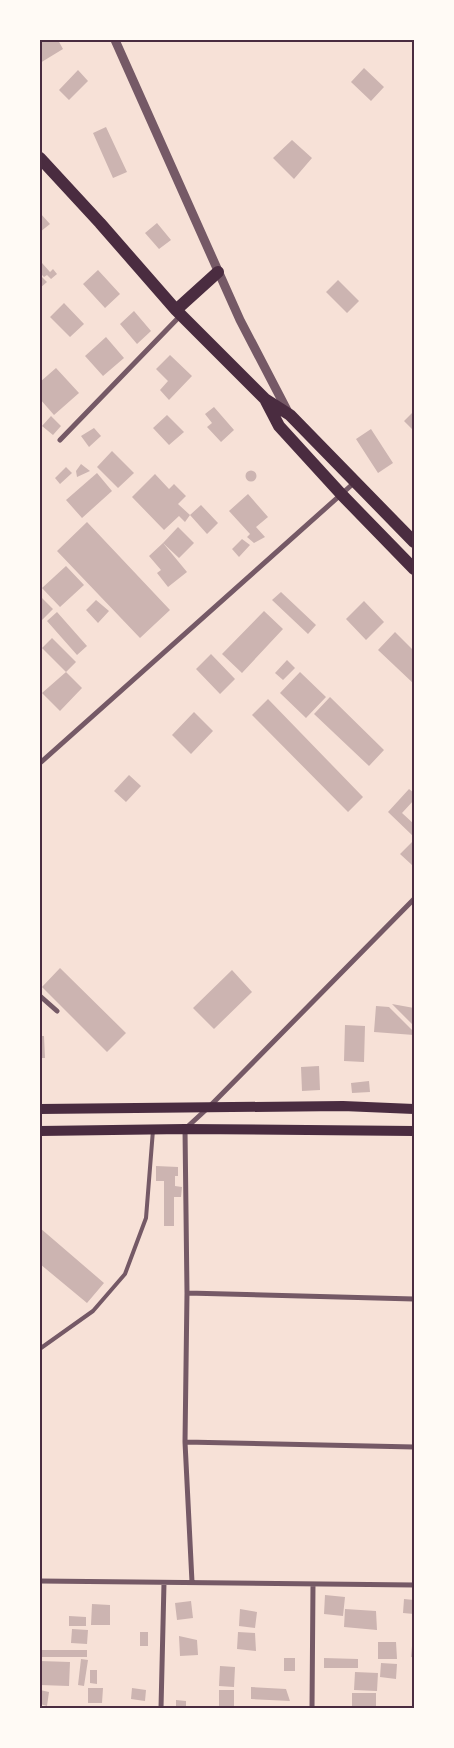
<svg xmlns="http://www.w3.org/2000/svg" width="454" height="1748" font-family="Spectral,serif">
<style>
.building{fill:#ccb4b1}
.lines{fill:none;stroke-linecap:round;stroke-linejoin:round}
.service{stroke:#755966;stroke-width:4}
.minor{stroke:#755966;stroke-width:5}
.tertiary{stroke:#755966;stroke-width:9}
.secondary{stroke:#4a2c40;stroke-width:10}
.trunk{stroke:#4a2c40;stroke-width:12}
.neatline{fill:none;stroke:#4a2c40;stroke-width:2}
</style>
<rect width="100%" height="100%" fill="#f7e1d7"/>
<path class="building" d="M40,40H58L63,49L40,63Z
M364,68L384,87L371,101L351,82Z
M78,70L88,81L69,100L59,90Z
M106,127L127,172L113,178L93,133Z
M292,140L312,158L294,179L273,158Z
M40,213L50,224L40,232Z
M157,223L171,240L159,249L145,233Z
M42,263L50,272L53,269L57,274L51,279L47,275L44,277L40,273V265Z
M98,270L120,294L105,308L83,284Z
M40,275L47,282L40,288Z
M338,280L359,301L347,313L326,292Z
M64,303L84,324L70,337L50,317Z
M134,311L151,331L137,344L120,324Z
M106,337L124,358L103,376L85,356Z
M170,355L192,376L169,400L160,390L168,381L156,369Z
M56,368L79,393L54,415L40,399V382Z
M214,407L234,430L221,442L207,427L212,423L205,414Z
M414,411V431L404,421Z
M167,415L184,432L169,445L153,428Z
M51,416L61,426L53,435L42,426Z
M94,428L101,436L89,447L81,436Z
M371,429L393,463L378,473L356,439Z
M112,451L134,473L118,488L97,467Z
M81,464L90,471L77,477L76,471Z
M66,467L72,473L60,484L55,478Z
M245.5 476a5.5 5.5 0 1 1 11 0a5.5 5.5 0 1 1-11 0Z
M97,473L112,491L82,518L66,500Z
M155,474L169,489L174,484L186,496L178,504L190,515L185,522L179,516L164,530L132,497Z
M248,494L268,517L256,527L265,537L254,543L247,537L250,534L229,511Z
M201,505L218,523L207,534L190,515Z
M87,522L170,610L140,638L57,551Z
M178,527L194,543L179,558L163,543Z
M242,539L250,545L239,557L232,549Z
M163,543L187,572L168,587L157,573L161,570L149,556Z
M66,566L84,585L60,607L42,588Z
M281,592L316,625L308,634L272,600Z
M42,598L53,609L42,620L40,618V600Z
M96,600L109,611L98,623L86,610Z
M364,601L384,622L366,640L346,619Z
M264,611L283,629L242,673L222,654Z
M57,612L87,646L77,655L47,621Z
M395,632L414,651V684L378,650Z
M52,638L76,662L66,672L42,648Z
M211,654L235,679L220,694L196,669Z
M287,660L295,668L283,680L275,673Z
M66,672L82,688L60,711L42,693Z
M300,672L326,697L306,718L280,693Z
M330,697L384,750L369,766L314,714Z
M268,699L363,797L348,812L252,715Z
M194,712L213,731L191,754L172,735Z
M129,775L141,786L126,802L114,791Z
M409,789L414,793V800L402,813L414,824V837L388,812Z
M414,840V863L412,865L400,854Z
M60,968L126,1033L107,1052L42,987Z
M232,970L252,992L214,1029L193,1008Z
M392,1004L414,1008V1026Z
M376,1006L389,1007L414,1032V1035L374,1032Z
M345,1025L365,1026L364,1062L344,1061Z
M40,1036H44L45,1058H40Z
M319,1066L320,1090L302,1091L301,1067Z
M369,1081L370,1092L352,1093L351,1083Z
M156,1166L178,1167V1176H175V1186L182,1187L181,1197H174V1226H164V1181H156Z
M40,1228L104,1283L87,1303L40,1264Z
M325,1595L345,1597L343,1616L324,1614Z
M404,1599L414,1600V1614L403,1613Z
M191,1601L193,1618L177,1620L175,1603Z
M92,1604L110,1605V1625H91Z
M240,1609L257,1612L255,1628L239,1626Z
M345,1609L376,1611L377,1630L344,1627Z
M69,1616L86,1617V1626H69Z
M72,1629L88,1630L87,1644L71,1643Z
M140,1632H148V1646H140Z
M238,1632L255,1633L256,1651L237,1649Z
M179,1636L197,1640L198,1655L180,1656Z
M378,1642H396L397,1659H378Z
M412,1646H414V1657H411Z
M40,1650H87V1657H40Z
M284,1658H295V1671H284Z
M324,1658L358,1659V1668H324Z
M81,1659L88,1660L84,1686L78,1685Z
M40,1661L70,1662L69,1686L40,1685Z
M381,1663L397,1664L396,1679L380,1677Z
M220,1666L235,1667L234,1687L219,1686Z
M90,1670H97V1684L90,1683Z
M355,1672L378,1673L377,1691L354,1690Z
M251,1687L286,1689L290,1701L251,1699Z
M88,1688H103L102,1703H88Z
M132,1688L146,1690L145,1701L131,1699Z
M40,1690L49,1692L47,1706L40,1704Z
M219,1690H234V1708H219Z
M352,1693H376V1708H352Z
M176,1700L186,1701V1708H176Z"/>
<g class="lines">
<path class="service" d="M41,1348L93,1311L125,1274L146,1218L153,1130"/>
<path class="minor" d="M60,440L181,315
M40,763L355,482
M40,996L57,1011
M187,1293L414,1299
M185,1442L414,1447
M40,1581L414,1585
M192,1582L185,1442L187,1293L185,1129L210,1106L414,899
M161,1708L164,1583
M312,1708L313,1584"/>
<path class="tertiary" d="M115,40L240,320L289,414"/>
<path class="secondary" d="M40,1109L343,1106L414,1109
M40,1131L185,1129L414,1131"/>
<path class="trunk" d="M40,158L100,223L176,310L265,399L290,415L414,542
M176,310L218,272
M266,401L279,426L342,495L414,569"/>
</g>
<rect width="454" height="1748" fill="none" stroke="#fffaf5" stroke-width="82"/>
<rect x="41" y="41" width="372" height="1666" class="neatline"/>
</svg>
